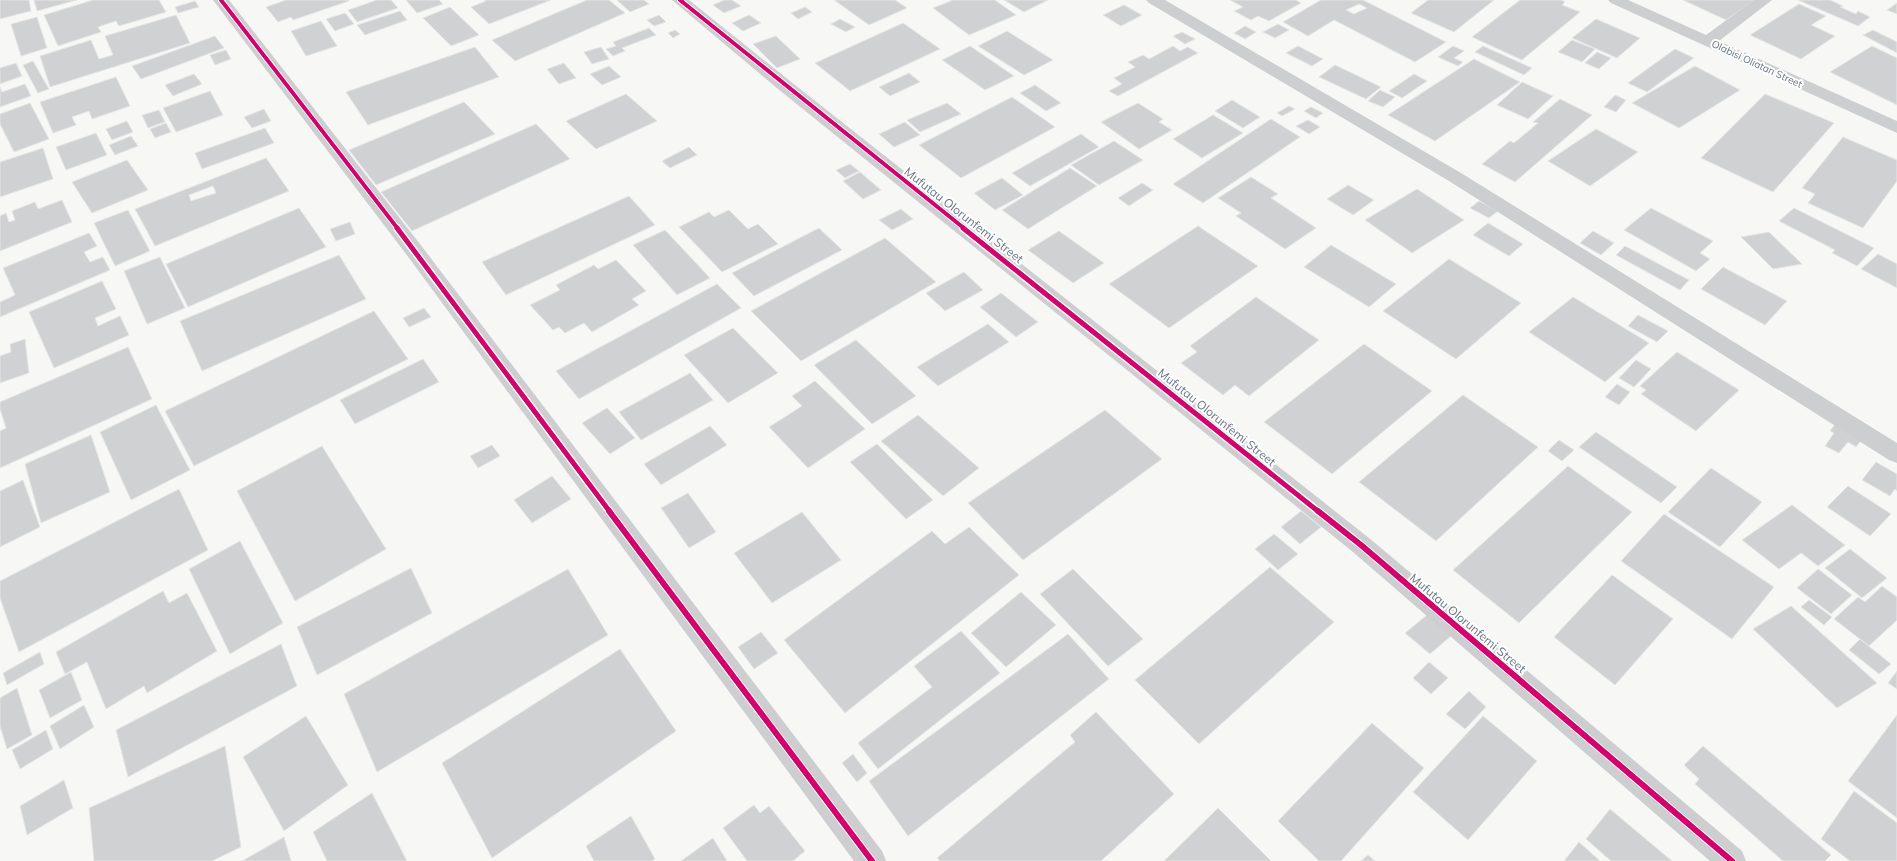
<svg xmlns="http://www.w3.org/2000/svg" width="1897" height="861" font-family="Mulish,sans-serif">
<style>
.building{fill:#d0d1d2;stroke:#e6e6e6;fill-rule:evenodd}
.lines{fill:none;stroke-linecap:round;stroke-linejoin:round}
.minor{fill:#cccecf;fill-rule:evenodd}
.cycleway-far2-casing{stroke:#fff;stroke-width:6}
.cycleway-far1-casing{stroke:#fff;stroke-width:8}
.cycleway-casing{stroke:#fff;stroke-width:8}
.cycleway-far2{stroke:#d6006c;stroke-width:4}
.cycleway-far1{stroke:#d6006c;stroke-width:5}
.cycleway{stroke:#d6006c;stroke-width:6}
.labels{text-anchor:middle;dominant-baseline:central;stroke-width:4;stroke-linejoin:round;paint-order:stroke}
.far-street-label{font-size:10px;fill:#677785;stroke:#fff}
.street-label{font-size:12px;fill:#677785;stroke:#fff}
</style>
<rect width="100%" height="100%" fill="#f7f7f6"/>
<path class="building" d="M0,0H29L31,11L0,19Z
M34,0H77L37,11Z
M93,0H159L166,12L119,26L116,21L98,27L101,32L58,46L44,15Z
M286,0H348L349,1L293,20L291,17L278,22L266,7Z
M377,0H391L398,8L357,22L348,10Z
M406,0H439L443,4L417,13Z
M484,0H551L489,24L471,7L486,1Z
M587,0H609L625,13L515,61L492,40Z
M617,0H644L649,4L630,12Z
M724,0H732L741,6L724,13L713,5Z
M834,0H895L907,8L869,25Z
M953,0H995L1016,15L969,35L933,8Z
M1004,0H1048L1024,12Z
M1230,0H1296L1301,3L1269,21L1258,16L1251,20L1234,11L1243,7Z
M1321,0H1363L1446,42L1415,62L1334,20L1308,36L1283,22ZM1359,4L1367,8L1354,14L1346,10Z
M1428,0H1494L1454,32L1411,13Z
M1520,0H1562L1565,2L1562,5L1580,12L1522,60L1472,37Z
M1683,0H1755L1726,20Z
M1798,0H1830L1843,6L1840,7L1856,14L1858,11L1870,17L1858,26Z
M195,1L199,7L178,13L175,7Z
M1897,3V14L1887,10Z
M1799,4L1826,16L1811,25L1835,36L1801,59L1750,35Z
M1124,5L1142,15L1121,26L1103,15Z
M450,7L479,35L451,46L423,18Z
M805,7L812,12L798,19L791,13Z
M400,11L407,20L365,35L357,25Z
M345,13L354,24L335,31L326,19Z
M176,15L190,43L50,87L40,56L91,40L99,59L113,55L105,36Z
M659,15L666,22L654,26L647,20Z
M749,15L761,23L743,31L732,23Z
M37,17L47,48L21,56L11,24Z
M840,19L855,27L846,32L831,24Z
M1596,19L1640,38L1617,58L1572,38Z
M321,21L337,46L306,56L291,31Z
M903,23L940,49L850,91L815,63Z
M1278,24L1289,30L1275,38L1263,32Z
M1245,26L1256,32L1245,39L1234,33Z
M649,28L656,35L622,48L625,51L613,56L606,49L616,46L613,42Z
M675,30L680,34L673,38L668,33Z
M1873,30L1897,42V53L1863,35Z
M1007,31L1053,60L1024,75L978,46Z
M1182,32L1195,39L1185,44L1173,36Z
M215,36L224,48L141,79L132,66Z
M776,36L800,59L777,68L753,44Z
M1572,40L1595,49L1582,62L1558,52Z
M970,46L1014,76L985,90L942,60Z
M1173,46L1180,51L1188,47L1198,53L1118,96L1109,91L1122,84L1114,78L1135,67L1128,62L1143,55L1149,59Z
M1298,46L1323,59L1312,66L1286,53Z
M1453,46L1464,51L1454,58L1463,62L1458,66L1438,57Z
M1483,46L1532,68L1524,75L1475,52Z
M1872,46L1897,58V105L1830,72Z
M475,47L499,77L368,125L346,92Z
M601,47L609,59L592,64L584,52Z
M1675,49L1694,58L1647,92L1628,83Z
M226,50L231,59L215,65L210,55Z
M1597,52L1611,58L1599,69L1585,63Z
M1474,59L1520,82L1435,141L1388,115Z
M33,61L49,89L38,93L23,65Z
M16,63L22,76L0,84V68Z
M564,63L576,78L559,84L547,69Z
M1335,65L1381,87L1366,99L1319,77Z
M609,66L621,77L602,85L590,74Z
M1695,66L1740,90L1679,128L1632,103Z
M909,73L920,82L890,96L879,87Z
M194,74L202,84L173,96L165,85Z
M1414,74L1427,81L1402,98L1389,91Z
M116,77L130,106L92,119L89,111L72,117L76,125L53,133L40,102Z
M1522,82L1553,96L1528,119L1497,105Z
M25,84L31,96L0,107V87L2,92Z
M1035,85L1061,103L1046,111L1020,93Z
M1380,90L1395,97L1383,107L1368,101Z
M210,91L223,115L176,132L163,108Z
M626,94L657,121L596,149L566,121Z
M1765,94L1834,123L1773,192L1701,158Z
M1615,95L1626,100L1616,112L1604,107Z
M1012,97L1055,127L961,178L919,145Z
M1560,99L1592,115L1515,182L1482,164L1510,141L1514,143L1538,123L1533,122Z
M1232,100L1260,117L1243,128L1215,111Z
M464,102L495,134L376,185L349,150Z
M30,103L49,139L14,152L0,124V114Z
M947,103L961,114L920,132L907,120Z
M1138,103L1163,119L1159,122L1172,130L1139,149L1101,122Z
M1289,106L1295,109L1282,116L1277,113Z
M1311,107L1323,113L1316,118L1304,111Z
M264,109L271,121L252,128L244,117Z
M159,110L165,122L148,128L142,115Z
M1213,115L1243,133L1202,158L1173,139Z
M1271,119L1300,137L1203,203L1173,184Z
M1308,120L1320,127L1309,134L1296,126Z
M127,121L133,132L112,140L106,129Z
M905,122L920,135L894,147L879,134Z
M166,123L171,132L155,138L150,129Z
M536,124L570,159L412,231L381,192Z
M265,128L274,143L202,169L195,153Z
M1596,129L1638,152L1590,186L1548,161Z
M96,133L107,155L66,170L56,147Z
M1081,134L1099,147L1030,186L1012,173Z
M131,136L138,146L115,155L109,145Z
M1843,137L1897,160V181L1863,228L1808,203L1815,194L1802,188Z
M1114,141L1143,160L1099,185L1071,165Z
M689,147L697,155L670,168L662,161Z
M43,148L53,179L0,197V162Z
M266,158L289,191L155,246L135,209ZM213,186L216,193L191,201L189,195Z
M127,160L148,190L92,213L72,182Z
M850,164L859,171L845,178L836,170Z
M1070,168L1097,186L1028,229L1002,210Z
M860,172L881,190L863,199L843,181Z
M1251,177L1278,194L1271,198L1316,228L1285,249L1236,216L1241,213L1218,198Z
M1002,178L1023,195L995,210L974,193Z
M1142,183L1153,190L1129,206L1118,198Z
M1348,185L1374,200L1353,215L1327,199Z
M1417,189L1464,220L1412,253L1365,220Z
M629,196L655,225L506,295L482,262Z
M62,200L72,222L0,251V216L6,213L9,222L15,220L12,211L35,202L38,209Z
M1479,201L1498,211L1489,218L1470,208Z
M299,208L326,247L188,307L166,264Z
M1651,208L1713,241L1700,253L1710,259L1696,271L1624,230Z
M1794,208L1874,248L1857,266L1832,253L1835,250L1779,221Z
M901,209L913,219L892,230L879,220Z
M128,210L150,251L115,266L94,223Z
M729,210L748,229L758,224L778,244L722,272L679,227L709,212L714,217Z
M350,222L355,234L336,241L330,229Z
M1488,223L1523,244L1509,256L1473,235Z
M1198,226L1258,266L1169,328L1109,284Z
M819,228L842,250L754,296L732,273Z
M665,230L710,278L677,295L633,245Z
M1059,231L1104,263L1073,283L1028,250Z
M1593,231L1614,243L1601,255L1580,243Z
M1769,232L1802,264L1773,269L1741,237Z
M89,233L97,246L84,252L90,262L103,257L110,270L0,317V302L15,295L3,268Z
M885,238L936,282L801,361L751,311Z
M1331,245L1396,284L1369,307L1304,267Z
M1625,246L1689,280L1680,290L1616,255Z
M1878,254L1897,264V288L1861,269Z
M339,255L366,299L202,371L180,321Z
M160,257L185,308L147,324L124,271Z
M1449,259L1521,303L1456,359L1383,311Z
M616,260L646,291L632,299L639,305L592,332L584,323L565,333L559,327L553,330L530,305L560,290L556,285L594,265L598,269Z
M1723,267L1787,301L1765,325L1701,289Z
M964,272L983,290L945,311L926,293Z
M102,281L116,309L95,318L98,326L120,316L129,335L54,368L29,312Z
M717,284L741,308L579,399L556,371Z
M1001,293L1038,322L1016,337L980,307Z
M1256,297L1319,340L1249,396L1235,385L1223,395L1181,363L1197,352L1190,346Z
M1573,297L1649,343L1605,382L1529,332Z
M424,308L431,317L409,327L403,318Z
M374,311L408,359L194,466L165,411Z
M1638,315L1668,331L1657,342L1628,326Z
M988,324L1009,342L938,386L917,367Z
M733,328L778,373L728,403L684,355Z
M25,339L29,373L0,383V356L11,352L10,344Z
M856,340L916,396L872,424L814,365Z
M1364,344L1432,391L1332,474L1264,422Z
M128,347L152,399L0,468V431L6,428L0,409V402Z
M1677,352L1739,390L1696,431L1641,394L1646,390L1640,386Z
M423,359L439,382L355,424L340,400Z
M1636,360L1651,369L1634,387L1619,378Z
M690,373L713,400L641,440L619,412Z
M815,381L865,429L808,468L769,427L802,406L792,396Z
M1617,384L1630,392L1619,405L1605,397Z
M1463,395L1538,447L1436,541L1359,482Z
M156,405L190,470L131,500L100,432Z
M607,408L635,438L610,454L582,423Z
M1105,410L1162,459L1023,560L968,503Z
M918,415L979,468L943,496L881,441Z
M1836,423L1863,438L1856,447L1848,442L1839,453L1825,446L1834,433L1830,431Z
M710,426L727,445L661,485L644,464Z
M1596,432L1677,487L1661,503L1579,447Z
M91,435L110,492L41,523L25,464Z
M1559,440L1574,450L1562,461L1548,451Z
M877,444L933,500L906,519L850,462Z
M492,445L500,456L478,468L470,456Z
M322,446L386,549L295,601L237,491Z
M1876,462L1897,474V491L1895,489L1890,496L1862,480Z
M1568,466L1632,512L1519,623L1453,570Z
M1711,468L1762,502L1720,547L1668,512Z
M552,476L571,499L532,523L514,500Z
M23,480L40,527L0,547V491Z
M1848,486L1891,514L1870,536L1827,507Z
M179,489L208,550L19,652L0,598V581Z
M688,493L716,532L689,548L661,508Z
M1792,505L1845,545L1818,566L1801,553L1779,569L1742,540Z
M1301,511L1321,527L1300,544L1281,527Z
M802,512L841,560L772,603L734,553Z
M1664,514L1774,587L1732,639L1621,561Z
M969,527L1019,575L845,713L784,640L932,531L945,544Z
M1274,534L1298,554L1278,570L1255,549Z
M240,541L283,623L230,654L189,569Z
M1850,549L1887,578L1862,598L1825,568Z
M1270,567L1334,622L1199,744L1135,680Z
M411,568L432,613L317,675L297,627Z
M568,569L608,635L377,772L344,694Z
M1073,569L1143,639L1108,666L1040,594Z
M1818,569L1852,595L1831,614L1797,588Z
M1612,575L1673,619L1615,685L1554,637Z
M1882,586L1897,597V620L1869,646L1834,619L1858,597L1865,602Z
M163,591L169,603L187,593L217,651L147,693L144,686L106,709L87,662L65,674L56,652Z
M1021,592L1056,625L1006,667L971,633Z
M1809,600L1832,617L1824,625L1801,607Z
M1791,606L1877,683L1837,708L1753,629Z
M1427,615L1451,636L1430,654L1405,633Z
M961,631L1000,673L878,769L858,743L932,687L914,666Z
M761,632L778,653L754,669L738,647Z
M1068,634L1109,679L908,836L869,781Z
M1860,639L1891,664L1879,674L1849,650Z
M281,644L297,686L128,777L116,730Z
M620,649L676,731L492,858L442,763Z
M40,652L44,664L7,685L3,673Z
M1429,662L1448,678L1431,694L1413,678Z
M1897,671V689L1888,683Z
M71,672L82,700L50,718L39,690Z
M17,688L32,735L7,749L0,726V698Z
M1469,691L1486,707L1465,729L1446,714Z
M84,705L94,727L60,749L50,726Z
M1096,712L1174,794L1101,861H940L937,858L1075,742L1070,735Z
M1897,715V818L1848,781Z
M306,716L348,785L284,831L243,757Z
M1483,716L1537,761L1468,840L1413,792Z
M1372,723L1424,768L1341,861H1319L1278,821Z
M46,730L53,749L20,769L12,750Z
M225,746L241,847L212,861H94L89,808Z
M1703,746L1831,855L1825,861H1783L1695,784L1699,779L1684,765Z
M853,754L867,773L857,782L842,763Z
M64,780L73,808L27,835L20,806Z
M1854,791L1897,823V861H1850L1821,839Z
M372,793L407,861H327L313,832Z
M754,805L760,813L769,806L805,851L793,861H747L723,828Z
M1218,808L1271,861H1164Z
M1610,809L1672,861H1611L1586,839Z
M631,816L655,859L652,861H594L586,846Z
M284,837L291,861H242Z
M713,838L727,861H681Z
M1579,842L1600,861H1564Z
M1368,855L1375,861H1361Z"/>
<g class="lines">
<path class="minor" d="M213,0H229L420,244L882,851L886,861H854L406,254Z
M672,0H689L790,81L1369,538L1742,851L1746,861H1710L1353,552L778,89Z
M1146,0H1165L1461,173L1897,443V463L1889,460L1449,181L1149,3Z
M1608,0H1628L1706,35L1754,0H1772L1719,41L1897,121V133L1611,3Z"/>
<g class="cycleway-far2-casing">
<path id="cycleway-far2" d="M221,0L398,229
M680,0L965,229"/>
</g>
<g class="cycleway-far1-casing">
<path id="cycleway-far1" d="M397,228L610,512
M963,228L1319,512"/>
</g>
<g class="cycleway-casing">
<path id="cycleway" d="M609,511L872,861
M1318,511L1361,545L1732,861"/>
</g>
<use href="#cycleway-far2" class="cycleway-far2"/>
<use href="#cycleway-far1" class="cycleway-far1"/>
<use href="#cycleway" class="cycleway"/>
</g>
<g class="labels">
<g class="far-street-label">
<text transform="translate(1757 64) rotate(25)">Olabisi Oliatan Street</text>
</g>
<g class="street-label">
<text transform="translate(964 215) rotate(38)">Mufutau Olorunfemi Street</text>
<text transform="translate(1217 417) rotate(39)">Mufutau Olorunfemi Street</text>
<text transform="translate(1468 623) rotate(40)">Mufutau Olorunfemi Street</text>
</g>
</g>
</svg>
